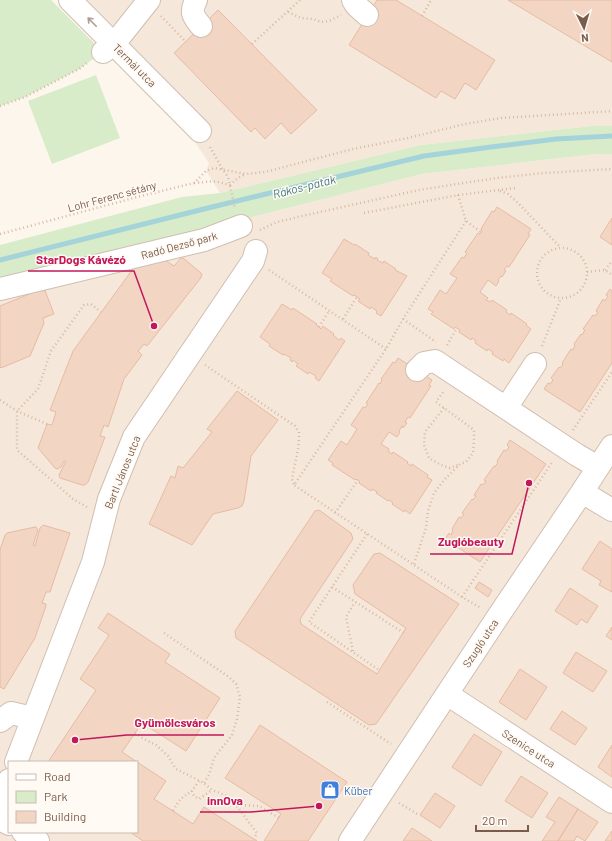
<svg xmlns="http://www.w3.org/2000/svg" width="612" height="841" font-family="Barlow,sans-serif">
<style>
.residential{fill:#f5e8da;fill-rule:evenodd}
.green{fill:#d8ecc9}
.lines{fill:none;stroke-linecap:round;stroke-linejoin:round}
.stream{stroke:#a5d3da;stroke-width:5}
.building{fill:#f3d5c3;stroke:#e6bba3}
.minor-casing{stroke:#d1beb0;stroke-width:24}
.path{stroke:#d9b8a5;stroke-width:2.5;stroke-dasharray:1 3;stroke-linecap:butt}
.minor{stroke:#fff;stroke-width:22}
.oneway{stroke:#af9d94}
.labels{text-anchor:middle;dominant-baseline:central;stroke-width:3;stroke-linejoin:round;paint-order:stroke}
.street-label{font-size:11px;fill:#7a5c4d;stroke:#fffaf3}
.shop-label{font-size:11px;fill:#366cbe;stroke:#fffaf3;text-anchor:start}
.water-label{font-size:12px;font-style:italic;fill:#437c86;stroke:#fffaf3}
.leader{fill:none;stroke:#c2185b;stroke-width:1.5}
.callout-dot{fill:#c2185b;stroke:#fffaf3;stroke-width:1.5}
.callout-label{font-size:12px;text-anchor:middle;font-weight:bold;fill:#c2185b;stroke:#fffaf3;stroke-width:3;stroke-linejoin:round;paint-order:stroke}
</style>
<rect width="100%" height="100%" fill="#fdf6ec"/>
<path class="residential" d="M58,0H612V126H592L421,145L220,193L206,171L209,163L191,136Z
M596,154H612V841H0V278L228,223L422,174ZM9,762H137V832H9Z"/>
<path class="green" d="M0,0H51L103,52L79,69L25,97L0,106Z
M96,75L120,138L52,164L28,101Z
M592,126H612V154H596L422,174L228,223L0,278V245L182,197L220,193L421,145Z"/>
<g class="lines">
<path class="stream" d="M0,260L212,207L424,156L491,147L556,139L612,136"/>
</g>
<path class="building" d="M377,0H396L495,60L476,90L465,83L455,99L441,91L436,98L349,45Z
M508,0H612V62Z
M218,10L317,110L291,134L281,123L265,139L255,128L251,132L174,53Z
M497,207L531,229L528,234L530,235L509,267L507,266L504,270L506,271L502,277L501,276L498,280L499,281L496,286L488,280L480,292L488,298L486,300L491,302L492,300L507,310L506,312L510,315L511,313L527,324L526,325L531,329L509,363L504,359L503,361L492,354L493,352L488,349L487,351L475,343L476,341L472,338L471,340L459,332L460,330L455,327L454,329L431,314L433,312L428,309L440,290L446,294L457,278L450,274L462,257L464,258L467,253L465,252L478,233L480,234L482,230L481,229L492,211L494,212Z
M612,218V245L600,237Z
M344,239L354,245L355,244L369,253L368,255L375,259L376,257L378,259L377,260L383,263L384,261L396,269L395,270L407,276L381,316L376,313L377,311L371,307L370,309L358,301L360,299L354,295L353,296L330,281L332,279L322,273Z
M181,258H183L201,273L202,275L200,279L147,346L144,344L138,351L142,355L124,379L108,427L104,425L100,436L105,437L88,482L85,485H82L60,478L59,475L66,461H64L61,467L57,469L55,468L38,448L47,424L52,425L56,412L50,410L73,351L135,266L165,260L174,266Z
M44,288L54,314L43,318L44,323L30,356L1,368L0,367V306Z
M610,289L612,291V363L580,412L544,389L548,383L550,384L553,380L551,378L559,367L560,368L563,364L562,363L571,349L573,350L575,345L574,344L581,334L582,335L585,330L583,329L593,315L595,316L598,312L596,311L603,299L605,301L608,296L606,295Z
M282,304L292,310L293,308L317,324L316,325L321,329L323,326L334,334L333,335L339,340L341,338L345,341L319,381L315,378L316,376L309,372L308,374L296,366L298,364L293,360L292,362L290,360L291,358L284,354L283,355L269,346L270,344L260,337Z
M398,358L432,380L429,385L431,386L410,418L408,417L405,422L407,423L403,428L402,426L399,431L400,432L397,437L389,432L381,444L389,449L388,451L392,454L393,452L408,462L407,463L411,466L412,464L428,475L427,477L432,480L410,514L405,510L404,512L392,504L393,503L389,500L388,501L376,493L377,492L372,489L371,491L359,483L360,482L356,479L355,480L332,465L333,463L328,460L341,441L347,445L357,429L351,425L363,407L365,408L368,404L366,403L379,383L380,384L382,380L381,379L393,362L395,363Z
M237,391L278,420L251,456L244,501L242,506L238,508L213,514L192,545L149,524L171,476L175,478L178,466L183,468L212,432L207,429Z
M510,440L546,464L480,562L445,539L449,533L451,535L453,530L452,529L459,517L461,518L464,514L462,513L472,499L473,500L476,496L474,495L481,484L483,485L486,481L484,480L494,466L495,467L498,462L497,461L504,450L506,451L509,447L507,445Z
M319,510L351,533L353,539L300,619L301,624L377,674L406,628L355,594L353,585L374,554L380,553L459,604L376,724L369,725L236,638L235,631L315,511Z
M43,525L70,533L50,592H46L42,603L46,604V606L35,638L4,689L0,687V550L5,535L7,533L35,527H36L38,530L33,545L35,546L40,528Z
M600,541L612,549V592L599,585L601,581L582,569Z
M479,582L492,590L488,597L475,588Z
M570,588L598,606L587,623L581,619L577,625L555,611Z
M108,613L170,654L165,662L220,698L186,751L142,723L122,752L166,781L154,799L173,811L193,824L204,807L257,841H143L130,832H137V762H48L96,690L80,679L109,635L98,628Z
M612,627V640L606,636Z
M576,652L607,671L593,692L563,673Z
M520,669L547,687L526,720L499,702Z
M562,711L587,728L575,745L550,729Z
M260,725L347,782L308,841H264L281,814L225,778Z
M474,734L502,752L481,786L452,767Z
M612,745V777L598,767Z
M521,776L548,793L532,818L505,801Z
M435,793L455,806L440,828L420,815Z
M559,797L578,809L558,841H542L555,822L546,817Z
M578,809L598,822L585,841L577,836L574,841H558Z
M412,828L432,841H403Z
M612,831V841H605Z"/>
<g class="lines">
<g class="minor-casing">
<path id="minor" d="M70,0L200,131
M196,0C190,13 193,16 201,26
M353,0L356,5L367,15
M103,52L114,44L149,0
M0,289L204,240L241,226
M417,370L424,363L435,361L577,455L598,467
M506,408L535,364
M582,492L612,510
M447,694L612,802
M0,721L11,713L33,718
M16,762L93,562L109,499L134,437L253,261L256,251
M0,803L9,780
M0,819L9,824
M23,832L38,841
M350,841L499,615L582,492L612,446"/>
</g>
<path class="path" d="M288,12L301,18L313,19L321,22L329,21L341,15
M161,16L186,42
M422,16L431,0
M252,44L300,0
M0,106L25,97L79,69L87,63
M210,147L223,170L228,177L235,208
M194,183C208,182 217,179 230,186
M230,185L238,178L245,174
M500,191L508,194L520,205L560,247
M458,195L466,221L481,232
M364,213L458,195L516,188
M466,221L403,319L386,349L294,485L462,597L481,608
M260,230L277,222L302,216L419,190L457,184L497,178L544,173L612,169
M0,234L141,196L194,183L206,171L214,168L246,174L265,172L353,149L408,138L465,124L501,118L612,111
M537 273a25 25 0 1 1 50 0a25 25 0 1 1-50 0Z
M269,270L386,349
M605,270L612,261
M587,272L605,270L612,275
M343,319L357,297
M403,319L436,342
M319,327L329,311
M447,345L457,328
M542,346L561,298
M205,365L295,426L299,432V439L298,449L292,479L294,485
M0,400L17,411L47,424
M444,408L425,432L424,445L429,458L441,465L450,468L458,465
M573,430L612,372
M87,507L73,499L17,450V411L38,389L51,351L84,305L91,304L101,312
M335,513L358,480
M367,534L309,622L379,670
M414,564L426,528L428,511L434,493L445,479L460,464L466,462L473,453L474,440V430L436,402L444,391
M332,587L404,633
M462,597L553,461
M164,633L229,677L236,684L240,697L237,719L232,735L214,758L209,775L204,783
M353,651L346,617L355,602
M327,702L391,744
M135,733L144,739L156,745L168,756L176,769L204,783L212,790L227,796L236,805L257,833L254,839
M199,781L192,791L194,796L199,799L212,790
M399,803L419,815
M237,805L259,806L279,818
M173,811C179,800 181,798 192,791"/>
<use href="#minor" class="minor"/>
</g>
<defs><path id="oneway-shaft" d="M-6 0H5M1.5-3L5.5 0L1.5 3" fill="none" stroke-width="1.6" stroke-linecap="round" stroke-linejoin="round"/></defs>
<use class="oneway" href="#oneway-shaft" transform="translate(92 22) rotate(-135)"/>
<defs>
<g id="shop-square" transform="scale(1)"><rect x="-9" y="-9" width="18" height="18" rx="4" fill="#3f7fe0" stroke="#fffaf3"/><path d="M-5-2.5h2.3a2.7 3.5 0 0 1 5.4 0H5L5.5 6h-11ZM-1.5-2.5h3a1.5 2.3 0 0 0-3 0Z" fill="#fff"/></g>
</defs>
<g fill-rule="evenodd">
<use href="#shop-square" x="330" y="790"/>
</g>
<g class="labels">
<g class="street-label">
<text transform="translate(135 65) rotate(45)">Termál utca</text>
<text transform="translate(112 196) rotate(-15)">Lohr Ferenc sétány</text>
<text transform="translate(179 245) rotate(-15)">Radó Dezső park</text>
<text transform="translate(122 472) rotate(-68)">Bartl János utca</text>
<text transform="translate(480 643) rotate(-57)">Szugló utca</text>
<text transform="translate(529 748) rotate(33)">Szenice utca</text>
</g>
<g class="shop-label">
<text x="344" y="790">Küber</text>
</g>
<g class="water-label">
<text transform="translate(304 186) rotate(-14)">Rákos-patak</text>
</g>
</g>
<path class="leader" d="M154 326L134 271H28M529 483L512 554H430M75 740L127 735H224M319 806L251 812H200"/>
<g class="callout-dot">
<circle cx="154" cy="326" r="4"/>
<circle cx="529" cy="483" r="4"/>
<circle cx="75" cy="740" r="4"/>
<circle cx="319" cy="806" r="4"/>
</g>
<g class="callout-label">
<text x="81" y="264">StarDogs Kávézó</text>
<text x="471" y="546">Zuglóbeauty</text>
<text x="175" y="727">Gyümölcsváros</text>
<text x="225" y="805">innOva</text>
</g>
<rect x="8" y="761" width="130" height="72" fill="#fffaf3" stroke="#cabbb1"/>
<rect x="16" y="774" width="20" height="6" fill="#ffffff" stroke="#cabbb1"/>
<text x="44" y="781" font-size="12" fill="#7a5c4d">Road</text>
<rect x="16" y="791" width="20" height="12" fill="#d8ecc9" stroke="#cabbb1"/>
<text x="44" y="801" font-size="12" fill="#7a5c4d">Park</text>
<rect x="16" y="811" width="20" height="12" fill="#f3d5c3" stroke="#cabbb1"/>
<text x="44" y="821" font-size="12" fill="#7a5c4d">Building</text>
<g transform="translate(584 28) rotate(175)" stroke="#fffaf3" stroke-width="3" paint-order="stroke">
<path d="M0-3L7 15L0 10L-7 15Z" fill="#7a5c4d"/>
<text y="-6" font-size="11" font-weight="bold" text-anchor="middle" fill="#7a5c4d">N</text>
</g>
<path d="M476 825v6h52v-6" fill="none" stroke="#7a5c4d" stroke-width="2"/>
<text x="482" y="825" font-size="12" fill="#7a5c4d" stroke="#fffaf3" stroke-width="3" paint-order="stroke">20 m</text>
</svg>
